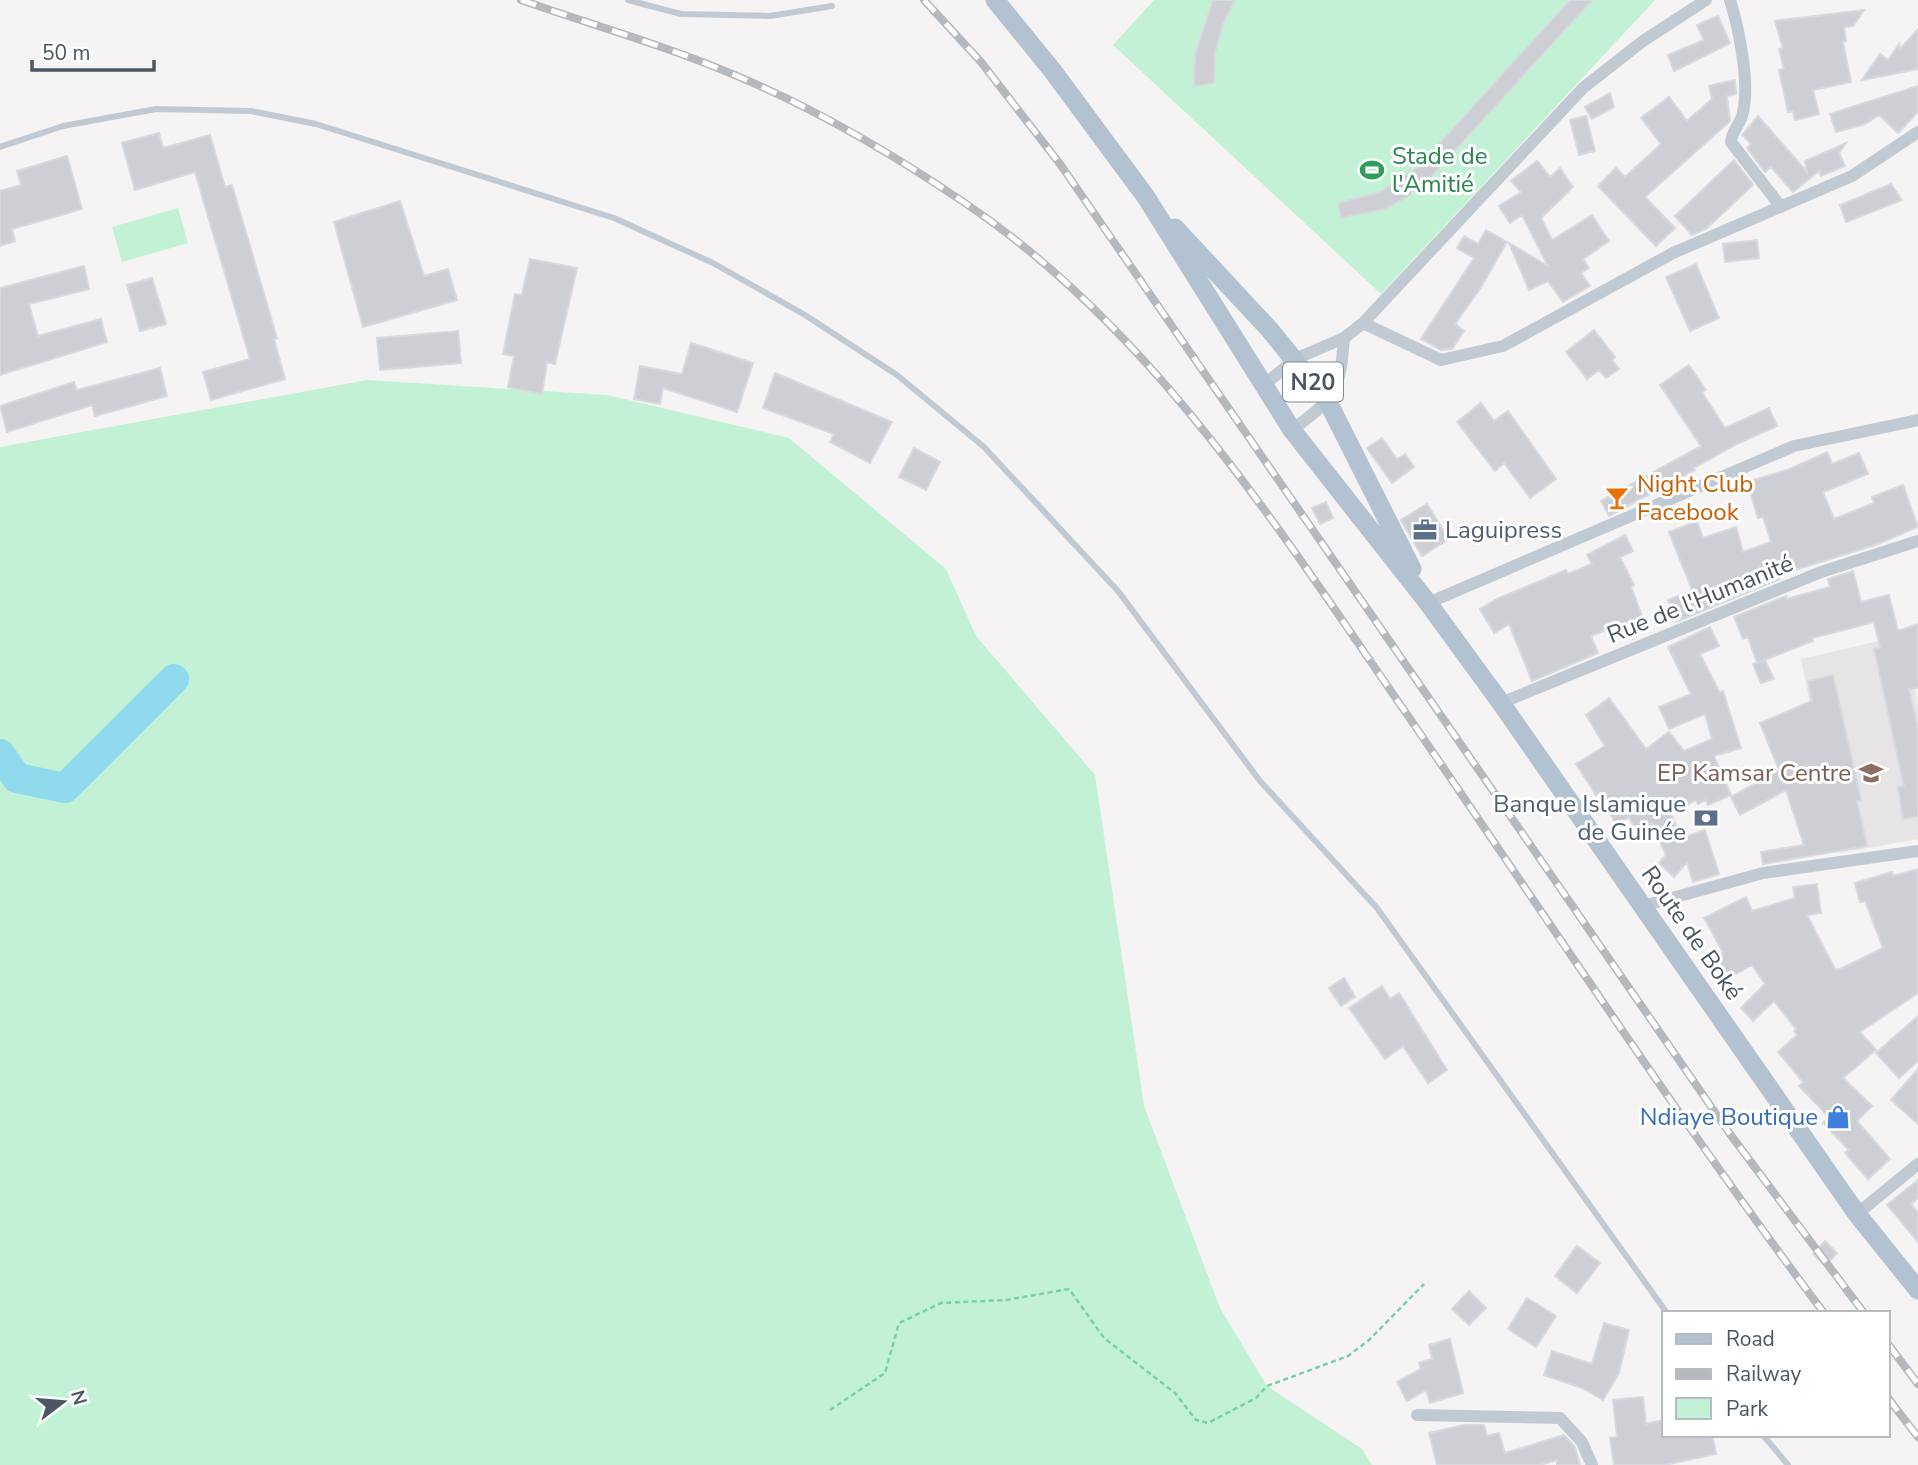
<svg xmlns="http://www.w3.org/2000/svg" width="1918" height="1465" font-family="'Nunito Sans',sans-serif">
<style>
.education{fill:#e6e4e5}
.green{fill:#c3f1d5}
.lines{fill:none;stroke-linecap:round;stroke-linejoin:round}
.river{stroke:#90daee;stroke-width:30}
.building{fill:#cdcfd5;stroke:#d7d9de;stroke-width:2}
.path{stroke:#7ad0a6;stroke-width:2.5;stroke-dasharray:5 3.5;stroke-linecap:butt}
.lane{stroke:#c1cad2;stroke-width:6}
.street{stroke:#c1cad2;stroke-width:12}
.primary{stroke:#b3c2d1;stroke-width:19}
.rail-casing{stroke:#b5b8bd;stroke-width:8}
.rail{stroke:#fff;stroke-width:5;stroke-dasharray:16;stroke-linecap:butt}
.labels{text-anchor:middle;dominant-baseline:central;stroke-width:6;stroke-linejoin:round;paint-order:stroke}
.shield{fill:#fff;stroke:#808990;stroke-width:2}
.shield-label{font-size:23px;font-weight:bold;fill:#4a5661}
.leisure-label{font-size:24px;fill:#27864d;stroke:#fff;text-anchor:start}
.food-label{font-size:24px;fill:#c56008;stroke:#fff;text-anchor:start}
.service-label{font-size:24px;fill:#4e5e75;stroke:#fff;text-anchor:start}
.street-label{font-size:24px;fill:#4a5661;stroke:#fff}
.education-label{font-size:24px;fill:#785e54;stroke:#fff;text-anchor:end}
.shop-label{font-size:24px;fill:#366cbe;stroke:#fff;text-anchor:end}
</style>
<rect width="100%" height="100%" fill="#f5f3f3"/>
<path class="education" d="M1905,635L1918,706V839L1840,853L1801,659Z"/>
<path class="green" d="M1154,0H1655L1381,294L1113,45Z
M178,208L188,243L122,262L112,227Z
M367,380L607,395L789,438L946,569L976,636L1095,775L1144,1106L1220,1308L1267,1386L1362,1449L1372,1465H0V447Z"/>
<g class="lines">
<path class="river" d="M0,754L17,778L65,788L174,679"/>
</g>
<path class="building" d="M1213,0H1235L1223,24L1215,53L1214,83L1194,86L1195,55Z
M1570,0H1592L1428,180L1405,198L1385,209L1341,218L1338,203L1380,192L1418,167Z
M1864,10L1853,26L1844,27L1846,41L1843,42L1851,82L1813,90L1819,114L1795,120L1793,111L1788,112L1779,70L1784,69L1779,49L1783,48L1775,21Z
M1718,16L1730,43L1674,71L1668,55L1704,40L1697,25Z
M1918,29V69L1862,80L1880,54L1888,60L1899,44L1900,49Z
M1735,80L1736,94L1727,96L1730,121L1645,197L1675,228L1656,246L1598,186L1616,168L1625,177L1661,144L1641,118L1669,97L1687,121L1712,99L1709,86Z
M1918,86V112L1898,133L1879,115L1865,124L1836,132L1830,114Z
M1610,93L1614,107L1592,119L1585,107Z
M1586,116L1595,151L1579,155L1570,120Z
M1758,116L1807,172L1805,161L1846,143L1839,153L1845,166L1821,176L1819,171L1793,192L1771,167L1765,172L1747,148L1751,144L1742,135Z
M159,133L163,148L210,135L225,187L232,185L277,338L274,339L285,379L211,400L203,372L250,359L195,172L135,190L122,143Z
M67,156L82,209L12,229L15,241L0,246V191L21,185L17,171Z
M1734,160L1753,185L1706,229L1692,235L1675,216Z
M1537,161L1550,177L1560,168L1573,187L1541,218L1552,240L1592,215L1609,241L1583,259L1589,268L1581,273L1590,286L1563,302L1548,281L1529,290L1509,243L1548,266L1522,215L1510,223L1499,206L1521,192L1511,181Z
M1891,184L1902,200L1846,222L1840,205Z
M400,201L424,276L448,269L457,300L363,327L334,222Z
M1486,230L1507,242L1480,289L1455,324L1464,331L1452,349L1441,350L1421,339L1474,258L1457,248L1464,236L1478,244Z
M1757,240L1759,258L1725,262L1723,244Z
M530,259L577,268L555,364L547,362L542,394L508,387L514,356L503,354L515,294L522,295Z
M1696,264L1719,318L1690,331L1666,277Z
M84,266L89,289L29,304L38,336L101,319L107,342L0,375V288Z
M152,278L166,324L140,331L127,285Z
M1594,330L1615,357L1612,360L1619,369L1606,378L1599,370L1587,379L1566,352Z
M458,331L461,363L380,370L377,338Z
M691,343L753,363L737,412L663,388L660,404L634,399L640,366L682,374Z
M1689,365L1706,390L1702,392L1725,428L1769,408L1777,426L1737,444L1694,468L1695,470L1609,516L1601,501L1701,446L1660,385Z
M160,368L167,396L95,416L92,405L7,432L0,406L74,382L77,390Z
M775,373L892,422L870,463L830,442L834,434L763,408Z
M1481,403L1494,421L1508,411L1556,479L1530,498L1504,463L1495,471L1457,422Z
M1382,438L1397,459L1405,454L1414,467L1392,483L1367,448Z
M914,448L940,462L926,490L899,477Z
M1827,452L1832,464L1859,453L1868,474L1823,492L1834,519L1874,503L1872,497L1903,485L1918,527L1878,544L1779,575L1780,579L1676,622L1668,600L1692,590L1669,532L1697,521L1703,538L1736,527L1743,552L1771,542L1763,517L1758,518L1747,482L1790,469Z
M1326,502L1333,518L1320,524L1312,508Z
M1427,504L1449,539L1422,556L1401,520Z
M1625,535L1633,551L1620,557L1634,585L1631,587L1647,629L1626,637L1621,624L1591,636L1598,653L1532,681L1509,624L1494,633L1480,609L1497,599L1566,570L1568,574L1592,564L1587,555Z
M1853,571L1861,602L1889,595L1898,631L1918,624V688L1909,689L1918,729V816L1903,819L1898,787L1904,786L1874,649L1880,648L1874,622L1812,638L1813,641L1757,663L1748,637L1743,639L1734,617L1786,596L1787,599L1830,587L1828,579Z
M1710,627L1719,646L1700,654L1720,693L1723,691L1741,748L1714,756L1731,795L1708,805L1706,800L1698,804L1696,800L1671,814L1682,838L1705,830L1719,874L1693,882L1687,862L1674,877L1659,863L1666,855L1652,823L1636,831L1629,817L1616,824L1599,793L1596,795L1576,764L1605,746L1586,715L1609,698L1646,749L1669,732L1684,751L1712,739L1705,714L1669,729L1659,707L1691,694L1668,647Z
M1765,660L1774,679L1761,683L1753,664Z
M1833,675L1861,800L1857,801L1867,846L1763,864L1761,852L1804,845L1786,790L1740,815L1731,797L1779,770L1760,723L1812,701L1808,681Z
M1918,869V993L1860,1032L1876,1050L1843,1078L1872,1106L1857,1121L1890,1159L1868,1179L1845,1153L1849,1150L1823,1123L1829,1117L1799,1086L1803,1082L1778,1052L1797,1035L1794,1031L1796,1029L1774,1001L1753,1021L1741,1008L1765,984L1752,965L1725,980L1713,958L1723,952L1704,918L1746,897L1752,911L1795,898L1793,887L1817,884L1821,913L1807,915L1835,969H1840L1883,948L1865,901L1860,902L1855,883L1892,872L1893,876Z
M1344,978L1355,997L1341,1006L1329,988Z
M1382,986L1390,999L1399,993L1447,1070L1428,1083L1403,1046L1385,1059L1349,1008Z
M1918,1016V1061L1899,1078L1876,1053Z
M1918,1069V1124L1891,1100Z
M1918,1180V1198L1911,1204L1918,1213V1242L1887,1205Z
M1825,1241L1837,1253L1825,1266L1813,1254Z
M1577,1246L1600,1263L1577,1293L1555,1276Z
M1469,1291L1486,1308L1469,1325L1452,1309Z
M1527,1298L1556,1316L1536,1347L1508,1329Z
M1604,1323L1629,1330L1619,1373L1603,1400L1582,1388L1544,1375L1552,1351L1592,1364Z
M1450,1339L1463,1393L1430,1403L1426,1390L1407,1401L1397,1382L1421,1369L1419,1363L1432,1359L1429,1345Z
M1643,1397L1646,1424L1663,1420L1664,1435H1712L1716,1454L1665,1465H1614L1610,1438L1617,1437L1613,1400Z
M1464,1425H1484L1487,1436L1499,1433L1505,1453L1564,1435L1575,1447L1580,1465H1557V1460L1540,1465H1437L1429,1433Z"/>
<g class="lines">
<path class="path" d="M830,1410L885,1373L899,1323L941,1303L1006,1300L1069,1289L1104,1338L1175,1393L1196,1420L1208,1423L1256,1398L1267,1386L1348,1356L1369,1340L1424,1284"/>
<path class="lane" d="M628,0L681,14L770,16L832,6
M0,147L63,126L156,109L251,111L316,124L614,218L713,263L805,315L897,375L984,447L1118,591L1260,781L1377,908L1667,1313
M1763,1435L1788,1465"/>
<path class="street" d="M1730,0C1739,29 1751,86 1742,116C1739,126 1732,131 1731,142L1781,207
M1363,323L1441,360L1503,346L1673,253L1852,176L1918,132
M1263,386L1295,359L1344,338L1363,323L1583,88L1643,41L1706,0
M1292,430C1335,397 1340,393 1344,338
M1428,603L1794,446L1918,420
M1501,703L1821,572L1918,541
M1643,906L1763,873L1918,851
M1857,1214L1918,1164
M1417,1415L1560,1418L1582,1442L1592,1465"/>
<path class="primary" d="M995,0L1052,70L1146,197L1292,430L1428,603L1501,703L1857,1214L1918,1290
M1175,228L1270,330L1328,402L1412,569"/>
<g class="rail-casing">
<path id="rail" d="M521,0C592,25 667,46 737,76C816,109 891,153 962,201C1152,328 1276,525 1404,710C1542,911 1677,1117 1824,1313
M924,0L981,62L1060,164L1730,1134L1864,1313
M1888,1344L1918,1384
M1888,1398L1918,1437"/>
</g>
<use href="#rail" class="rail"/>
</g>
<defs>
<g id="stadium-bare" transform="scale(1.89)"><path d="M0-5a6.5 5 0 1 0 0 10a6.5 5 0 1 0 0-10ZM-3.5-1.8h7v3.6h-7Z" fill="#2e9e5b" stroke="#fff" stroke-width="2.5" paint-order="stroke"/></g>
<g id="bar-bare" transform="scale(1.89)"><path d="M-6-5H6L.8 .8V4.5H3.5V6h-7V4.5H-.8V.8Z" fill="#e8710a" stroke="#fff" stroke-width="2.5" paint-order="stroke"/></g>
<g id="office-bare" transform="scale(1.89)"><path d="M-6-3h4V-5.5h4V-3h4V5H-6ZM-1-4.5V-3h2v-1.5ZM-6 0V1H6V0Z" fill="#5c6f8a" stroke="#fff" stroke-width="2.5" paint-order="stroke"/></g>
<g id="school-bare" transform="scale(1.89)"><path d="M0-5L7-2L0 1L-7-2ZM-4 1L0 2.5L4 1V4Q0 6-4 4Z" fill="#8d6e63" stroke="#fff" stroke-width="2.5" paint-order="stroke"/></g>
<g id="bank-bare" transform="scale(1.89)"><path d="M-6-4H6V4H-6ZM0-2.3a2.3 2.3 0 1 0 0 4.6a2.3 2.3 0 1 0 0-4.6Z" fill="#5c6f8a" stroke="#fff" stroke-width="2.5" paint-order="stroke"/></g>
<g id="shop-bare" transform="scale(1.89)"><path d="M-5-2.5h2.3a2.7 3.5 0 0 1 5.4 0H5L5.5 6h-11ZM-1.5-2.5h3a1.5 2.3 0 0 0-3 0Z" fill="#3f7fe0" stroke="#fff" stroke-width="2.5" paint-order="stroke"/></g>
</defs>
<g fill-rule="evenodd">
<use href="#stadium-bare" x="1372" y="170"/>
<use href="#bar-bare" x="1617" y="498"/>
<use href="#office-bare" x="1425" y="530"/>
<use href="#school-bare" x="1871" y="773"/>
<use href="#bank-bare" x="1706" y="818"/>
<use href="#shop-bare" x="1838" y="1117"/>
</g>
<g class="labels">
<rect class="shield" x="1283" y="362.5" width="60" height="39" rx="5"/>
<g class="shield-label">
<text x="1313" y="382">N20</text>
</g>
<g class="leisure-label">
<text x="1392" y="156">Stade de<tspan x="1392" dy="28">l'Amitié</tspan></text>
</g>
<g class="food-label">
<text x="1637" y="484">Night Club<tspan x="1637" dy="28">Facebook</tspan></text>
</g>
<g class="service-label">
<text x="1445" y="530">Laguipress</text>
<text x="1686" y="804" text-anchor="end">Banque Islamique<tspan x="1686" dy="28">de Guinée</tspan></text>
</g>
<g class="street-label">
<text transform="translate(1700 599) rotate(-22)">Rue de l'Humanité</text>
<text transform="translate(1692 933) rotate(55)">Route de Boké</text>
</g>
<g class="education-label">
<text x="1851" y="773">EP Kamsar Centre</text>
</g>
<g class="shop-label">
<text x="1818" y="1117">Ndiaye Boutique</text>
</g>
</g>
<rect x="1662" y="1311" width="228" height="126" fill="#ffffff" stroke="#b7bbc0" stroke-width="2"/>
<rect x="1676" y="1334" width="35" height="10" fill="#b3c2d1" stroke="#b7bbc0" stroke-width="2"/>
<text x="1726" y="1346" font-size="21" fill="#4a5661">Road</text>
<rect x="1676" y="1369" width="35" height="10" fill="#b5b8bd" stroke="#b7bbc0" stroke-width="2"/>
<text x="1726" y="1381" font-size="21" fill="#4a5661">Railway</text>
<rect x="1676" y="1398" width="35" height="21" fill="#c3f1d5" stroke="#b7bbc0" stroke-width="2"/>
<text x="1726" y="1416" font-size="21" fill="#4a5661">Park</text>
<g transform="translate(63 1402) rotate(74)" stroke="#ffffff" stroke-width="5" paint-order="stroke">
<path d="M0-5L12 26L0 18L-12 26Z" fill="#4a5661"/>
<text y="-10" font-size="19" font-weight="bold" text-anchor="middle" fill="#4a5661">N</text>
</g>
<path d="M32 60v10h122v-10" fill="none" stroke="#4a5661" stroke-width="3.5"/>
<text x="42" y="60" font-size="21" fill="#4a5661" stroke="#ffffff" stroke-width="5" paint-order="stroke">50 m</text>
</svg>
